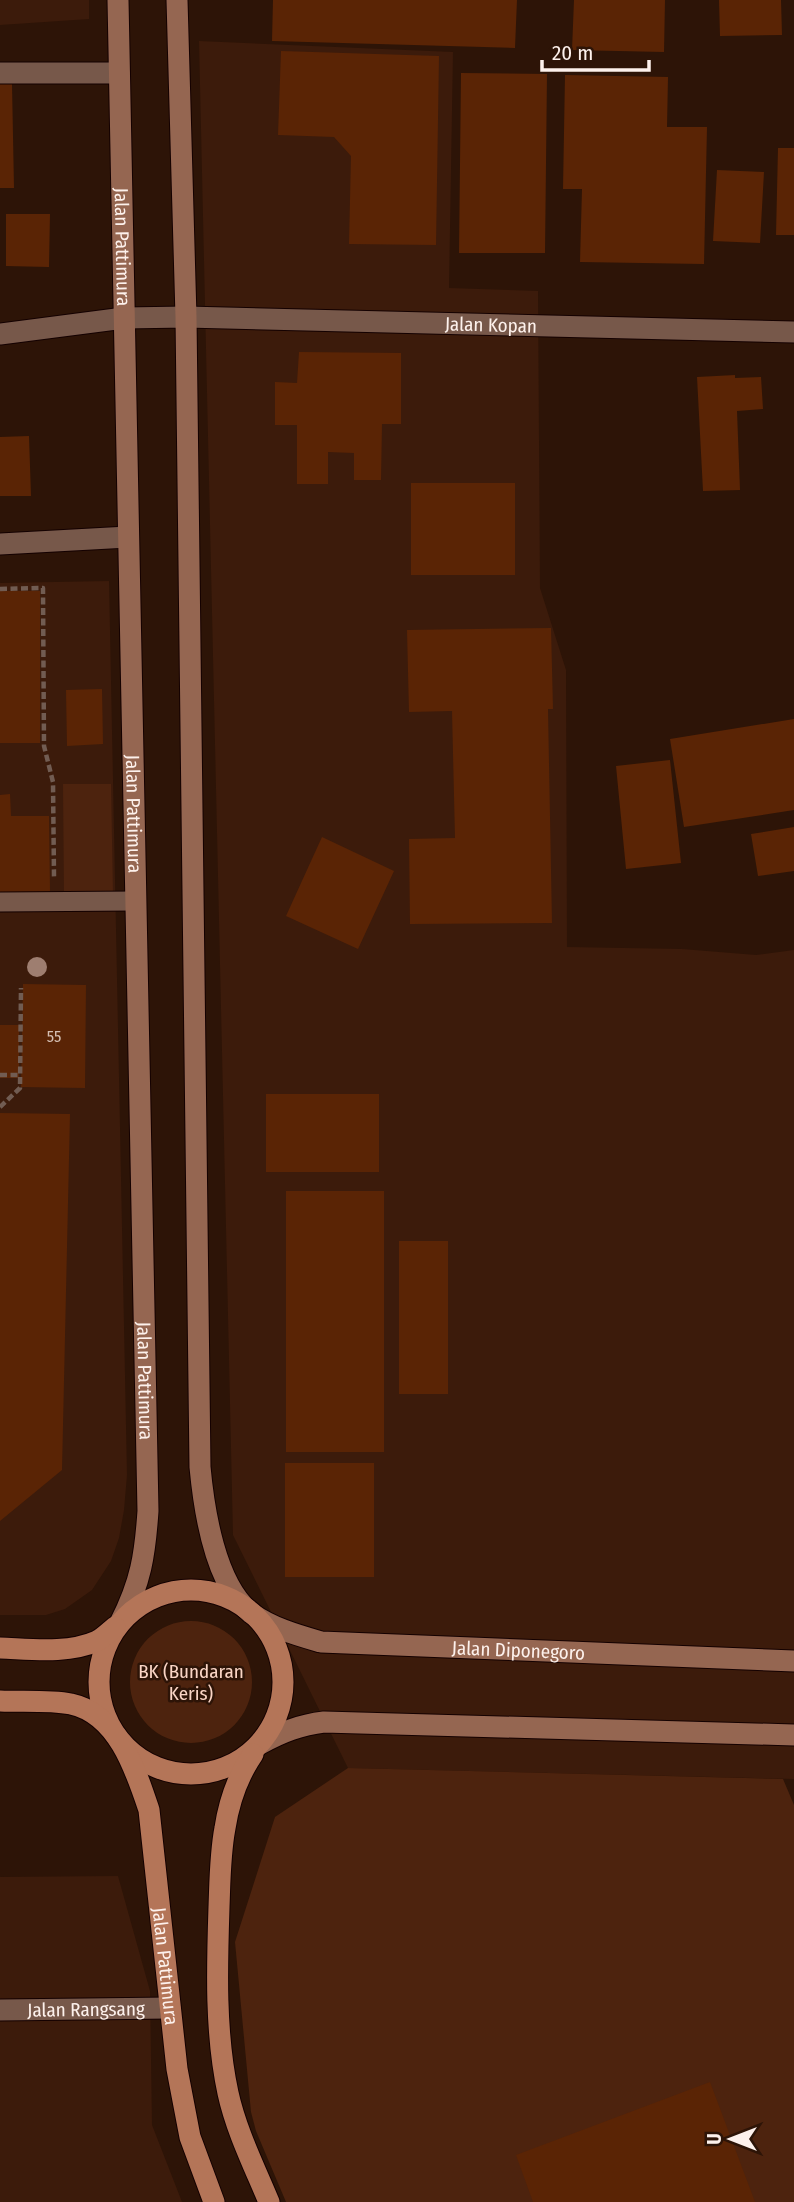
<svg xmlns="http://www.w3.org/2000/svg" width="794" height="2202" font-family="'Fira Sans Condensed',sans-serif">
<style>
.built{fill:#3c1b0b}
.green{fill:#4d230e}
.building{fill:#5a2405}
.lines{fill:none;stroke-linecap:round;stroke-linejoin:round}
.lane-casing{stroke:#140100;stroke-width:21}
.street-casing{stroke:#140100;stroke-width:23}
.secondary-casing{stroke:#140100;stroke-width:23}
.primary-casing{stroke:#140100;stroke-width:23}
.path{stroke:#715c52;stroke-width:4.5;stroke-dasharray:7 3.5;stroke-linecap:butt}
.lane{stroke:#77584a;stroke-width:19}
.street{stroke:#77584a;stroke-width:21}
.secondary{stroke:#956651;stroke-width:21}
.primary{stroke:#b47558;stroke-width:21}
.tree{fill:#9e7e70}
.labels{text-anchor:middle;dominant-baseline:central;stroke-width:5;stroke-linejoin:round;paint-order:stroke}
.number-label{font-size:16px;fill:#d4beb2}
.street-label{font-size:19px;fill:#fdf1ec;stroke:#2d1407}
.park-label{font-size:19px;fill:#fad5c5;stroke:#2d1407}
</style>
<rect width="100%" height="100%" fill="#2d1407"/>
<path class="built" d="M0,0H89V19L0,25Z
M199,41L453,52L449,288L538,291L540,588L566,670L567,947L682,949L756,955L794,950V1779L348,1768L233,1535Z
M109,581L127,1475L124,1510L119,1538L111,1561L92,1590L65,1609L46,1615H0V583Z
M118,1876L150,1991L152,2125L182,2202H0V1877Z"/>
<path class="green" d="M63,784H111L113,895L64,896Z
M130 1682a61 61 0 1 1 122 0a61 61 0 1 1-122 0Z
M348,1768L783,1779L794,1805V2202H286L256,2131L251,2112L235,1942L275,1817Z"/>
<path class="building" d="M273,0H517L515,48L272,41Z
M574,0H665L664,52L572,50Z
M719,0H781L782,35L720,36Z
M281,51L439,56L436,245L349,244L351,156L334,137L278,135Z
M461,73L547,74L545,253H459Z
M565,75L668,77L667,127H707L704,264L580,262L582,189H563Z
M0,84H12L14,188H0Z
M778,148H794V235H776Z
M717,170L764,172L760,243L713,241Z
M6,214H50L49,267L6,266Z
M299,352L401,353V424H382L381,480H354V453L328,452V484H297V425H275V382L297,383Z
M735,375V378L761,377L763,409L737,411L740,490L703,491L697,377Z
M29,436L31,496H0V437Z
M411,483H515V575H411Z
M0,591H40V743H0Z
M551,628L553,709H548L552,923L410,924L409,839L455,838L452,711L409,712L407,630Z
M102,689L103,744L67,746L66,690Z
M794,719V810L684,827L670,739Z
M670,760L681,863L626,869L616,766Z
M10,794L11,816H49L50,892L0,893V795Z
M794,827V871L758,876L751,834Z
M322,837L394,871L358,949L286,916Z
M23,984L86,985L85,1088L21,1087Z
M0,1025H19V1078H0Z
M266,1094H379V1172H266Z
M0,1113L70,1114L62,1470L0,1521Z
M286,1191H384V1452H286Z
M399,1241H448V1394H399Z
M285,1463H374V1577H285Z
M710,2082L755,2202H533L516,2155Z"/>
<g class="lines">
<g class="lane-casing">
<path id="lane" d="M0,902L135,901"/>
</g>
<g class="street-casing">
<g id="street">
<path d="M0,73H119"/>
<path id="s1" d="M0,334L124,318L186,317L794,332"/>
<path d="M0,544L128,537"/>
<path id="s2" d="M0,2010L170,2008"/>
</g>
</g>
<g class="secondary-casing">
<g id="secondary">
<path id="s3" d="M118,0L148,1511C145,1555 141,1582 120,1623"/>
<path id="s4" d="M177,0L186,317L200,1467C204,1510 215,1584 251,1613C272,1628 297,1635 321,1642L794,1661"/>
<path d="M260,1744C282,1732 300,1725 324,1722L794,1735"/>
</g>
</g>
<g class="primary-casing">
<g id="primary">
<circle cx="191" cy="1682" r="92"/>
<path d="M0,1648C30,1649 68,1654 97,1641C103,1638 109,1632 115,1627"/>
<path id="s5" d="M0,1701C23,1702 49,1700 71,1704C118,1714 136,1771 149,1810L177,2069L190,2137L214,2202"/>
<path d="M253,1754C238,1776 229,1802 225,1828C220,1854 220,1881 219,1907C217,1968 215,2033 228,2093C236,2130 254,2166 269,2202"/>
</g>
</g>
<path class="path" d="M0,589L43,588L44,746L53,782L54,877
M0,1075H20
M0,1107L20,1088L21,988"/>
<use href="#lane" class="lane"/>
<use href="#street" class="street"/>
<use href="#secondary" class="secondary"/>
<use href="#primary" class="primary"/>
</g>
<circle class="tree" cx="37" cy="967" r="10"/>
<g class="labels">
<g class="number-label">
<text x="54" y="1036">55</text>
</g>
<g class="street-label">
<text stroke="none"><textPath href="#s3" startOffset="247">Jalan Pattimura</textPath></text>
<text stroke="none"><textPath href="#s1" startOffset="492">Jalan Kopan</textPath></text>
<text stroke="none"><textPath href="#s3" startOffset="814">Jalan Pattimura</textPath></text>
<text stroke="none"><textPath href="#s3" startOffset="1381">Jalan Pattimura</textPath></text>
<text stroke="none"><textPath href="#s4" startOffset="1899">Jalan Diponegoro</textPath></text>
<text stroke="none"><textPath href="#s5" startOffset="366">Jalan Pattimura</textPath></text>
<text stroke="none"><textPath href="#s2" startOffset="86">Jalan Rangsang</textPath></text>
</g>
<g class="park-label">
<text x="191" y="1671">BK (Bundaran<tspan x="191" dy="22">Keris)</tspan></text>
</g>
</g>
<g transform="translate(731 2139) rotate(270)" stroke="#2d1407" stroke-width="5" paint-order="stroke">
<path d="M0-5L12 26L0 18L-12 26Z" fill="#fdf1ec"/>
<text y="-10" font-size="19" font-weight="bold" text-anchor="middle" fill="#fdf1ec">U</text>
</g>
<path d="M542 60v10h107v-10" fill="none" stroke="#fdf1ec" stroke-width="3.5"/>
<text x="552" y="60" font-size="21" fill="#fdf1ec" stroke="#2d1407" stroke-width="5" paint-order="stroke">20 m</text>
</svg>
